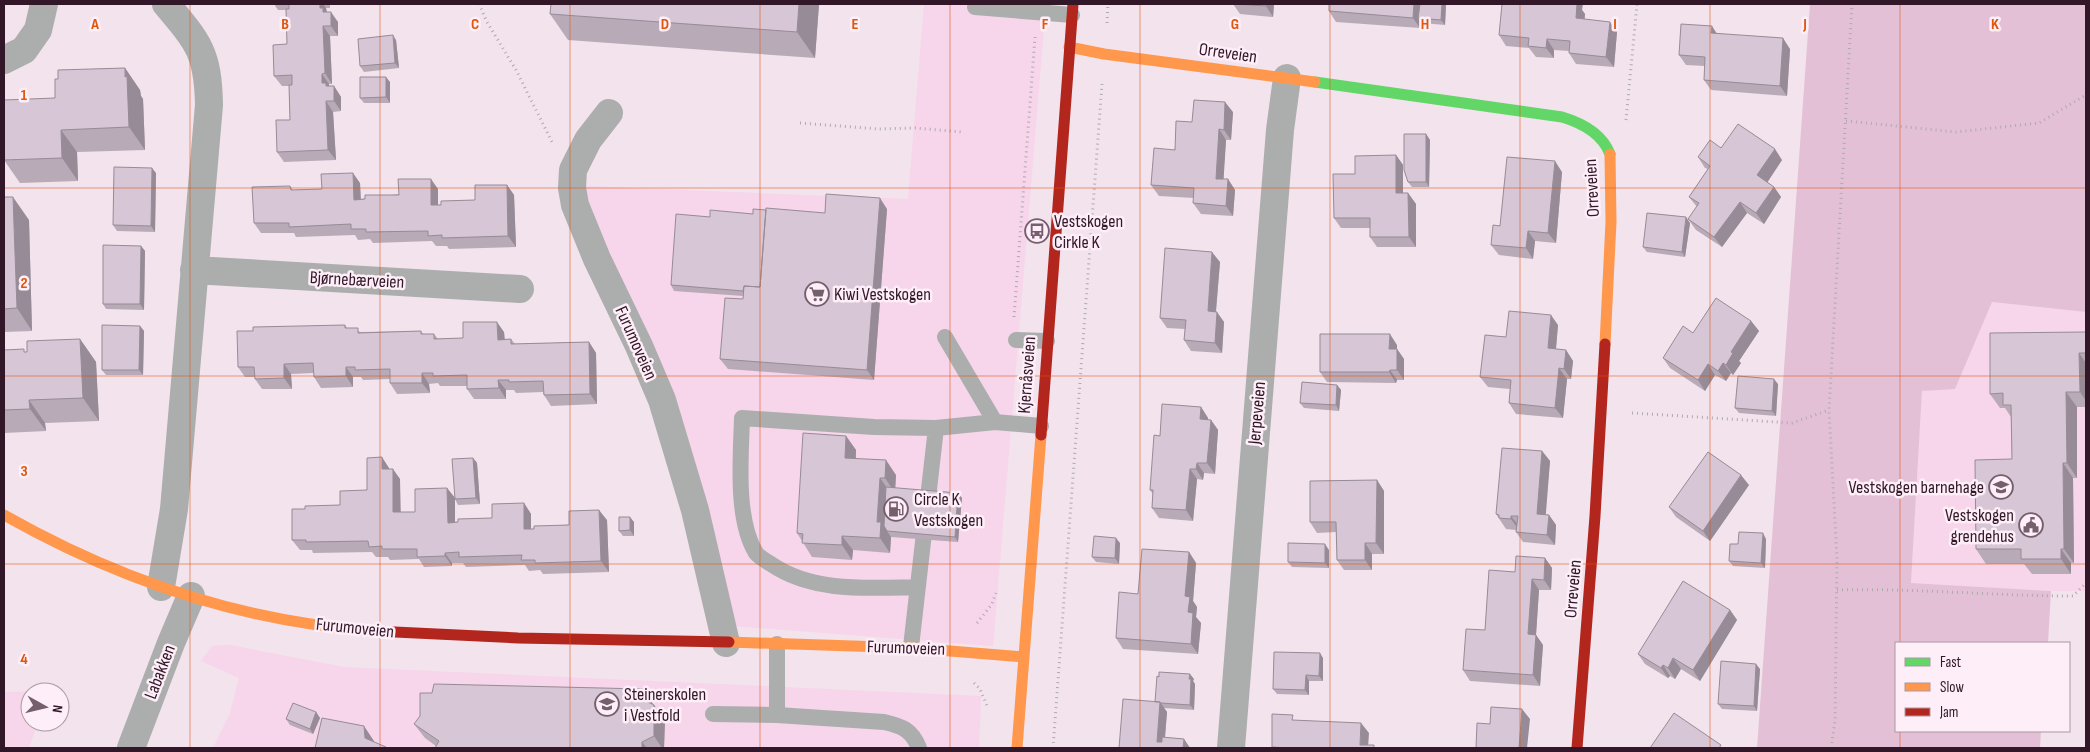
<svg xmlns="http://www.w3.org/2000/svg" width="2090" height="752" font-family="'Sofia Sans Condensed',sans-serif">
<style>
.built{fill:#f7d5ea}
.green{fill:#e4c0d6}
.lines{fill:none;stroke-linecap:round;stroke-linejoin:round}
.path{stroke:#adabac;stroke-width:3;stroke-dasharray:1 4;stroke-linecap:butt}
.lane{stroke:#acadad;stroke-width:16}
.street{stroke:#acadad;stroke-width:28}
.fast{stroke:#63d668;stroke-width:11}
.slow{stroke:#ff974d;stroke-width:11}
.jam{stroke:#b3261e;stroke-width:11}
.wall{fill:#b9aab8}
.shaded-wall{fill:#968b96}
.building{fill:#d7c6d6;stroke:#968b96}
.grid{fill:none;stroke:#df560d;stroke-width:1;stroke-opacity:0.55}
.labels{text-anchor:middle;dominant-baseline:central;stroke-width:5;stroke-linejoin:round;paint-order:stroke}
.street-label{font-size:18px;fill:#311728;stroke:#fdeef7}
.poi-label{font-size:18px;fill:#311728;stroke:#fdeef7;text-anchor:start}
.grid-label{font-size:16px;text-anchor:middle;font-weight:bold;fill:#df560d;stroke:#fdeef7;stroke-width:5;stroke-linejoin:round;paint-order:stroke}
</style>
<rect width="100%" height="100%" fill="#f3e3ed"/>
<path class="built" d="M924,4H1046L993,646L731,626L636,361L560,185L908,199Z
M1991,302L2086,312V591H2051L1911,583L1922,391L1955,388Z
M230,645L344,667L981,696L979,748H213L230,713L239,678L201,661L212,646Z
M49,691L30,692V722H38L29,748H4V692Z"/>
<path class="green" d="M1810,4H2086V312L1992,302L1955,389L1922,391L1911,583L2051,591L2048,643H1896V731H2041L2040,748H1757Z"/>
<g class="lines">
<path class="path" d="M479,4L487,22L516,70L553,144
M1107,23L1108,4
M1626,120L1637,4
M1846,121L1956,132L2039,123L2086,95
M800,123L879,129L915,128L962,132
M1014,317L1035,37
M1632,413L1792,423L1829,410
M1837,590C1915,588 1994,596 2073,596L2086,583
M977,623L992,604L996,593
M974,683L980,689L988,708
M1053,748L1102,84
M1831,748L1835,721L1837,559L1829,410L1852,4"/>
<path class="lane" d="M975,7L1072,15
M945,337L995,422
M1016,340L1047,341
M918,587C869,588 813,593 771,564C766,561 759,557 756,553C735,519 741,456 742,418L874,427L936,428
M777,644V715
M911,647L936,428L995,422L1041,426
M713,714L777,715L884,722C902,726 912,730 919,748"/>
<path class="street" d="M4,60L24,50L38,30L44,4
M609,113L588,140L573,170L572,188L575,205L597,259L639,346L662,400L695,510L726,643
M194,270L520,289
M161,587L174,509L209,105C208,53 199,43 166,4
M131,748L171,643L191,596
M1231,748L1280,130L1287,78"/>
<path class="fast" d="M1315,82L1562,117C1582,123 1602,133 1610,154"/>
<path class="slow" d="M1069,47L1104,54L1315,82
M1605,344L1611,222L1610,154
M4,515C119,580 242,622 374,631
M729,642L913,648L1024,657
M1017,748L1041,435"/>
<path class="jam" d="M1041,435L1073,4
M374,631L518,638L729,642
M1577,748L1595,516L1605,344"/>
</g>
<path class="wall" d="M274,4H330V8H326L327,12L338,22V36H330L332,84H329V86H334L341,97V111L333,112L336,160L284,162L277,152L290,120L289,86H282L274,76L287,44L286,10H278Z
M819,4L815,58L568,40L550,14Z
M1233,4H1274L1273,17L1240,14Z
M1329,4H1446L1445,25L1422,23L1421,22L1420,28L1336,22L1329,11Z
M1582,10L1585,14L1584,19L1617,32L1614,67L1576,64L1569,53V51L1554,50V58L1536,57L1529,48L1506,46L1499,35Z
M1717,33L1790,49L1787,96L1711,90L1704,80L1705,66L1686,65L1679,55Z
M396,40L399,68L364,72L360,66Z
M125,68L140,90L141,96L143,99L145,150L77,152L78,181L20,183L4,160L55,98L58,79Z
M390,82V103H364L360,98Z
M1233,112L1231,140H1226L1223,179H1228L1235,190L1233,216L1201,214L1193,203L1194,198L1159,196L1151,185L1192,122Z
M1426,134L1430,140L1429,187H1412L1408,182Z
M1721,148L1782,160L1767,182L1774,187L1781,197L1764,224L1747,213L1722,247L1696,230L1688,219L1697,207L1689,197L1708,169L1705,168L1698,157Z
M1396,155L1403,165V193H1408L1416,204V247H1377L1370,237V228H1341L1334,218L1355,174Z
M1562,172L1556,243L1535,241L1533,259L1499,255L1491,245L1500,226Z
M156,173L155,232L117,231L113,225Z
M360,183L361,199L438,189V205L475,200L507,185L514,195L516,247L449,249L447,246H436L432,241L373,243L370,239L358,240L355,235L296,237L294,233H261L254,223L290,186L293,190L322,189Z
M4,197L29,220L32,331L4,332Z
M887,209L874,380L728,369L720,359L743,299V296L674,291L671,285L710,217L753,214L825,213Z
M1690,223L1685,257L1647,252L1643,247Z
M141,246L145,251L144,310L106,309L103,304Z
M1220,262L1216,312L1224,322L1222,353L1191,351L1184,340L1185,329L1167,328L1160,318Z
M1751,321L1759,331L1739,361L1741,363L1733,375L1731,373L1726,381L1715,375L1705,391L1670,368L1663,358L1693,333Z
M345,325L347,328L361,332L421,331L423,334H434L438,339L463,338L504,332L505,339H511L515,344L589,342L596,353L597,404L551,406L544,395L543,392L516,393L514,390H506V399H474L467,389V386H440L438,383L429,384L430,393L397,394L390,383V379L363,380L361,377H353V387L321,388L314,377V373L291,374L292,389H262L255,379V377H245L238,367L253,331Z
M1558,325L1556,349L1566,350L1573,361L1571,379H1567L1563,418L1516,414L1509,403L1510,389L1488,387L1480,377L1506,337Z
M140,326L144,331L143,375H106L102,370Z
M2086,332V407H2077V478H2073L2074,563H2071V574H2032L2024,564H1986L1976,549L2012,459L2011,417L2005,408H2000L1990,394Z
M80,339L96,362L99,421L45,423L46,431L4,433V350L26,352Z
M1397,345V349L1404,359V380H1397L1396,383L1327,382L1320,372Z
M1778,384L1776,416L1739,413L1735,408Z
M1337,385L1341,390L1339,411L1304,408L1300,403Z
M1201,407L1208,418V420H1211L1218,430L1215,474L1204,473L1203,480L1197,479L1193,521L1159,518L1152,508L1153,494L1150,490L1160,436Z
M846,436L856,450V458L896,475L895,488L962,498L958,542L891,537L890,553L853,550L852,560L812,557L797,533Z
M1542,451L1550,461L1545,515H1549L1556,525L1555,545L1523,542L1516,532V530L1506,529L1496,514Z
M473,458L477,463L480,504L458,505L455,499Z
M389,468V469L400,479V512H415L447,488L455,498V522L492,518L524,503L531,514V529L607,520L609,572L543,574L540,570L529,571L525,565L466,567L463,563H452V566L424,567L419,559L390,560L388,557H376L372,552L313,553L312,550H300L292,540L305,509L340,505L367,490Z
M1377,480L1384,491V554H1372V570H1344L1337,560L1336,532L1317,533L1310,522Z
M1749,485L1710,541L1676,517L1669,507Z
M634,522V536H623L619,531Z
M1766,539L1765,568L1733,566L1729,561L1738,544Z
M1120,543L1119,564L1096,562L1092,557Z
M1329,550V568L1292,567L1288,562Z
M1189,552L1196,563L1193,601L1197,607L1196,617L1201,623L1198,654L1123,649L1116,638L1138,594Z
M1545,558L1552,568L1551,590H1539L1536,635L1543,645L1540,686L1470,681L1463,670L1485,630L1515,572Z
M1730,610L1737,620L1700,681L1681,669L1675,679L1670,676L1668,678L1645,664L1638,654Z
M1323,658V681H1309V695L1277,694L1273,689Z
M1760,669L1757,711L1722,709L1718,704Z
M1194,679L1193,681L1195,684L1194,710L1164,708L1167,712L1165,738L1184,739L1190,748H1119L1155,702Z
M653,704L665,720L664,748H435L436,746L425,738L414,724Z
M316,712L320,718L313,734L290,725L286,719Z"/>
<path class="shaded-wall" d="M320,4H323L326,8L327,14L330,18L320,8Z
M799,4H819L815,58L797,32Z
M1266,4H1274L1273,17L1266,6Z
M1414,4H1423L1418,18L1421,22L1420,28L1413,18Z
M1442,4H1446L1445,25L1441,20Z
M1575,4H1583L1582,10L1585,14L1584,29L1576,18Z
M331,12L338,22V36L331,26Z
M1610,22L1617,32L1614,67L1606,57Z
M323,26L330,36L332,84L325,73Z
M1712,26L1719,37L1711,33Z
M393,35L396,40L399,68L395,63Z
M1783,38L1790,49L1787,96L1780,86Z
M1547,39L1554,50V58L1546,48Z
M125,68L140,90L141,96L143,99L145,150L129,127Z
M322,74L329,84V88L322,83Z
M386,77L390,82V103L386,97Z
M334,86L341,97V111L334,101Z
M326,101L333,112L336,160L328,150Z
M1225,102L1233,112L1231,140L1224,130Z
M1219,129L1226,140L1223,189L1216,179Z
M61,130L77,152L78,181L62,158Z
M1426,134L1430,140L1429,187L1426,182Z
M1775,149L1782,160L1765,186L1757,175Z
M1396,155L1403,165V204L1396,193Z
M1555,161L1562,172L1556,243L1548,233Z
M152,168L156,173L155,232L151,226Z
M353,173L360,183L361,210L354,200Z
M431,179L438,189V215L431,205Z
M1228,179L1235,190L1233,216L1226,206Z
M507,185L514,195L516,247L508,236Z
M1774,187L1781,197L1764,224L1756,213Z
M1408,193L1416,204V247L1409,237Z
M13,197L29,220L32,331L17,308Z
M880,198L887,209L874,380L867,370Z
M1740,202L1747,213L1722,247L1714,237Z
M1686,217L1690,223L1685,257L1682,252Z
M1528,231L1535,241L1533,259L1526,248Z
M141,246L145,251L144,310L140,304Z
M1212,252L1220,262L1215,321L1208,311Z
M1217,312L1224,322L1222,353L1215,343Z
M1551,315L1558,325L1555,359L1548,348Z
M1751,321L1759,331L1739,361L1741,363L1733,375L1726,365L1731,352Z
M497,322L504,332L505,350L498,340Z
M140,326L144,331L143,375L139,370Z
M1390,334L1397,345V349L1404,359V380L1397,370L1389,349Z
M80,339L96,362L99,421L83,398Z
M589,342L596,353L597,404L590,394Z
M1566,350L1573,361L1571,379L1564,369Z
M2079,353L2086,363V401L2080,392Z
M1723,363L1731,373L1726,381L1718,371Z
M284,364L291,374L292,389L284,378Z
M1708,364L1715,375L1705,391L1698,380Z
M346,367L353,377V387L346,376Z
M1559,368L1567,379L1563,418L1555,408Z
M1390,370L1397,380L1396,383L1389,372Z
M422,373L429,384L430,393L422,383Z
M1774,379L1778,384L1776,416L1772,411Z
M498,380L506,390V399L499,388Z
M1337,385L1341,390L1339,411L1336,405Z
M2066,392L2077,407V478L2067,463Z
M29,400L45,423L46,431L30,409Z
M1201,407L1208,418L1207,430L1200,419Z
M1211,420L1218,430L1215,474L1207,463Z
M846,436L856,450L855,472L845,458Z
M1542,451L1550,461L1545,525L1537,514Z
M382,457L389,468L390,480L382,469Z
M473,458L477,463L480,504L476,498Z
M886,460L896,475L895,493L885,478Z
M1197,463L1204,473L1203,480L1196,469Z
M2063,463L2073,478L2074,563L2064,549Z
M393,469L400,479L401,523L393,512Z
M1190,469L1197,479L1193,521L1186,510Z
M1741,475L1749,485L1710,541L1703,531Z
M880,478L890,492L887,531L891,537L890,553L880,538L877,522Z
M1377,480L1384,491V554L1376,543Z
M447,488L455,498V533L448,523Z
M958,493L962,498L958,542L955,537Z
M524,503L531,514V540L524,529Z
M599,510L607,520L609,572L601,561Z
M1549,515L1556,525L1555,545L1547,535Z
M1511,516L1519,526V530L1511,519Z
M630,517L634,522V536L630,530Z
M1763,533L1766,539L1765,568L1761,563Z
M842,536L853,550L852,560L842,545Z
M1116,538L1120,543L1119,564L1115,558Z
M1365,543L1372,554V570L1365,560Z
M1325,544L1329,550V568L1325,563Z
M2061,549L2071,563V574L2061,559Z
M1189,552L1196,563L1193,601L1197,607L1196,617L1201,623L1198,654L1191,644L1188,612L1185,596Z
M445,553L452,563V566L445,556Z
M1545,558L1552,568L1551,590L1544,580Z
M1532,579L1539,590L1536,635L1543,645L1540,686L1533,675L1528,634Z
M1730,610L1737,620L1700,681L1693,670Z
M1320,653L1323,658V681L1319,676Z
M1673,658L1681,669L1675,679L1668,668Z
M1756,664L1760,669L1757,711L1754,706Z
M1663,665L1670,676L1668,678L1661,668Z
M1190,674L1194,679L1193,681L1195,684L1194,710L1190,705L1189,679Z
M1306,675L1309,681V695L1305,690Z
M643,689L653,704L654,711V705L665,720L664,748H662L654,736L644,700Z
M1160,702L1167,712L1164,748L1157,742Z
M1522,709L1530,719L1527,748H1519Z
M316,712L320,718L313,734L310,729Z
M1361,723L1369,733L1368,748L1360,745Z
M364,726L374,741L375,748L365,738Z
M1184,739L1190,748H1183Z
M642,742L647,748H642Z"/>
<path class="building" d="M289,4H320V8H323V12H331V26H323L325,73L322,74V83H326V86H334V101H326L328,150L277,152L276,120H290L289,85H292V75L274,76L273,45L287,44L286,9H289Z
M551,4H799L797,32L550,14Z
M1236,4H1266V6Z
M1329,4H1414L1413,18L1329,11Z
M1420,4H1442L1441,20L1418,18Z
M1502,4H1577L1576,18L1610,22L1606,57L1569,53L1570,41L1547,39L1546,48L1528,46L1529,38L1499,35Z
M1681,24L1712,26L1711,33L1783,38L1780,86L1704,80L1705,57L1679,55Z
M393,35L395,63L360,66L358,39Z
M125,68V77L127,76L129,127L61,130L62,158L4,160V100L55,98V79H58V70Z
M360,77H386V97L360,98Z
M1194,100L1225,102L1224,130L1219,129L1216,179H1228L1226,206L1193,203L1194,188L1151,185L1154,148L1175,150L1176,121L1192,122Z
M1738,124L1775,149L1757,175L1774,187L1756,213L1740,202L1714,237L1688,219L1699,203L1689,197L1710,166L1698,157L1710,140L1721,148Z
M1404,134H1426V182H1408L1404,170Z
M1396,155V193H1408L1409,237H1370V218H1334L1333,174H1355V156Z
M1507,157L1555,161L1548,233L1528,231L1526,248L1491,245L1493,225L1500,226Z
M114,167L152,168L151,226L113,225Z
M353,173L354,200L365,199V195H399L398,179H431V205H441V201L475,200V185H507L508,236L442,238V235L428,236V231L366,232V229H351V224L289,227V223H254L252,187L290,186L291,190L322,189L321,174Z
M826,194L880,198L867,370L720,359L725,298L743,299L744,286L760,287L766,208L825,213Z
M4,197H13L17,308L4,309Z
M753,209L766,210L760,287L744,286L743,291L671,285L676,214L710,217V210L753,214Z
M1647,213L1686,217L1682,252L1643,247Z
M103,245L141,246L140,304H103Z
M1165,248L1212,252L1208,311L1217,312L1215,343L1184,340L1186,320L1160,318Z
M1716,298L1751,321L1731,352L1733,353L1726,365L1723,363L1718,371L1708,364L1698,380L1663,358L1683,326L1693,333Z
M1509,311L1551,315L1548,348L1566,350L1564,369L1559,368L1555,408L1509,403L1511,380L1480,377L1485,335L1506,337Z
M463,322H497L498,340L511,339V344L589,342L590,394L544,395L543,381L509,382V380H498L499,388L467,389V375L433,376V373H422V383H390V369L355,370V367H346V376L314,377L313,363L284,364V378L255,379L254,367H238L237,331H253V327L345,325V328H358V333L421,331V334H434V339L463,338Z
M102,325L140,326L139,370H102Z
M2086,332V353H2079L2080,392H2066L2067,463H2063L2064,549H2061V559H2021V549H1976L1975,460L2012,459L2011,405H2003V393L1990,394V333Z
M1320,334H1390L1389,349H1397V370H1390L1389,372H1320Z
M80,339L83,398L29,400L30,409L4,410V350L24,349V352H27V341Z
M1738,376L1774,379L1772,411L1735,408Z
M1302,382L1337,385L1336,405L1300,403Z
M1162,404L1201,407L1200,419L1211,420L1207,463H1197L1196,469H1190L1186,510L1152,508L1153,490H1150L1154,435L1160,436Z
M803,433L846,436L845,458L886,460L885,478H880L877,522H881L880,538L842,536V545L802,543L803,534L797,533Z
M1502,448L1542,451L1537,514L1549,515L1547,535L1516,532L1518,516H1511V519L1499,518V515L1496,514Z
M1708,452L1741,475L1703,531L1669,507Z
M382,457V469H393V512H415V489L447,488L448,523L458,522V519L492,518V504L524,503V529H534V526L569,525V511L599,510L601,561L535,563V560H521L522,555L459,557V552L445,553V556L417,557V549H382V546L369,547L368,541L306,542V540H292V509H305V506L340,505V491L367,490V458Z
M473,458L476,498L455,499L452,459Z
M1377,480L1376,543H1365V560H1337L1336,522H1310V481Z
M886,487L958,493L955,537L887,531L884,526Z
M619,517H630V530L619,531Z
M1739,532L1763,533L1761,563L1729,561L1730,544H1738Z
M1094,536L1116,538L1115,558L1092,557Z
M1288,543L1325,544V563L1288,562Z
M1142,549L1189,552L1185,596L1190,597L1188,612L1193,613L1191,644L1116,638L1119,592L1138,594Z
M1516,556L1545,558L1544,580L1532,579L1528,634L1536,635L1533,675L1463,670L1466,629L1485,630L1489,570L1515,572Z
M1683,581L1730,610L1693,670L1673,658L1668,668L1663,665L1661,668L1638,654Z
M1274,652L1320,653L1319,676L1306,675L1305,690L1273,689Z
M1721,661L1756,664L1754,706L1718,704Z
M1159,672L1190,674L1189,679H1191L1190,705L1161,703L1160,702H1155L1157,676L1159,677Z
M434,684L643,689L644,700L654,705V736L642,742V748H435L439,741L414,724L420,716V693H432Z
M1123,699L1160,702L1157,742H1162V737L1184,739L1183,748H1119Z
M293,703L316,712L310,729L286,719Z
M1491,707L1522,709L1519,748H1476L1477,723L1490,724Z
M1674,713L1721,745L1719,748H1650Z
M1272,714L1293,715L1292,720L1361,723L1360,745H1374V748H1288L1272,747Z
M322,718L364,726L365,738L386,747L385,748H315Z"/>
<path class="grid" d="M190,4V748M380,4V748M570,4V748M760,4V748M950,4V748M1140,4V748M1330,4V748M1520,4V748M1710,4V748M1900,4V643M4,188H2086M4,376H2086M4,564H2086M1900,731V748"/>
<defs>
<g id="bus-ring" transform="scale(1.25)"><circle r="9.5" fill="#fdeef7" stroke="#755e6d" stroke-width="1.5"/><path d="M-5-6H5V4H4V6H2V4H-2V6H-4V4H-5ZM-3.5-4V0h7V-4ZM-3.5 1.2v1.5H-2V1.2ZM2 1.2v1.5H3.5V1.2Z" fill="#755e6d"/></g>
<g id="supermarket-ring" transform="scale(1.25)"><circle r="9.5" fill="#fdeef7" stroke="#755e6d" stroke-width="1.5"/><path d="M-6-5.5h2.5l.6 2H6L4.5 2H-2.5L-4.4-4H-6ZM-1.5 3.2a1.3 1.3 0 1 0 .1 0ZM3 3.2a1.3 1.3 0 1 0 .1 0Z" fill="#755e6d"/></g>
<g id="school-ring" transform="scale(1.25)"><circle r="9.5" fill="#fdeef7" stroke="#755e6d" stroke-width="1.5"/><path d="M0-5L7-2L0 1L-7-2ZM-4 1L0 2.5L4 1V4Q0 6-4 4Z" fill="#755e6d"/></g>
<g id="fuel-ring" transform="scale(1.25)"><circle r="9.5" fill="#fdeef7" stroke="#755e6d" stroke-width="1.5"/><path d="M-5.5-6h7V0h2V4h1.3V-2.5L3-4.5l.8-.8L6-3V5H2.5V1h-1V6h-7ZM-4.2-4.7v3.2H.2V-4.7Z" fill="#755e6d"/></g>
<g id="civic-ring" transform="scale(1.25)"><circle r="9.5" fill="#fdeef7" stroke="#755e6d" stroke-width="1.5"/><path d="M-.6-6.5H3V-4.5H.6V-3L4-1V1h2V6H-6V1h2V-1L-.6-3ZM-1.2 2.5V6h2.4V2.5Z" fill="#755e6d"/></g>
</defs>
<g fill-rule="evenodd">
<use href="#bus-ring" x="1037" y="231"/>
<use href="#supermarket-ring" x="817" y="294"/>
<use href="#school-ring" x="2001" y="487"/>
<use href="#fuel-ring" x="896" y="509"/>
<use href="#civic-ring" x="2031" y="525"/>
<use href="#school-ring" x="607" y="704"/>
</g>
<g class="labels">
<g class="street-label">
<text transform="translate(1228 53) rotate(8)">Orreveien</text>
<text transform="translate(1592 188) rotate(-93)">Orreveien</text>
<text transform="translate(357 280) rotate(3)">Bjørnebærveien</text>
<text transform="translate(636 343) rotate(66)">Furumoveien</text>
<text transform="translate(1027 375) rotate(-86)">Kjernåsveien</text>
<text transform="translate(1257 413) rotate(-85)">Jerpeveien</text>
<text transform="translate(1573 589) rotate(-85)">Orreveien</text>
<text transform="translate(355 628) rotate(6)">Furumoveien</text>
<text transform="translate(906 648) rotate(2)">Furumoveien</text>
<text transform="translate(160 672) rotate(-69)">Labakken</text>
</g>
<g class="poi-label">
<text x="1054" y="221">Vestskogen<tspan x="1054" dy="21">Cirkle K</tspan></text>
<text x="834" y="294">Kiwi Vestskogen</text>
<text x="1984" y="487" text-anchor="end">Vestskogen barnehage</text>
<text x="914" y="499">Circle K<tspan x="914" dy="21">Vestskogen</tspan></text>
<text x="2014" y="515" text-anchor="end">Vestskogen<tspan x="2014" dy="21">grendehus</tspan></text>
<text x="624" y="694">Steinerskolen<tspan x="624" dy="21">i Vestfold</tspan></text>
</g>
</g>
<g class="grid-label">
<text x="95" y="29">A</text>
<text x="285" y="29">B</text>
<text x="475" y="29">C</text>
<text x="665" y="29">D</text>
<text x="855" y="29">E</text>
<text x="1045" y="29">F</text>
<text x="1235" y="29">G</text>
<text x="1425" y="29">H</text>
<text x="1615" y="29">I</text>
<text x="1805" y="29">J</text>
<text x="1995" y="29">K</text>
<text x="24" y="100">1</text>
<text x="24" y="288">2</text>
<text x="24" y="476">3</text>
<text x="24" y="664">4</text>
</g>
<rect width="2090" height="752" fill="none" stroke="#311728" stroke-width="10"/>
<rect x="1895" y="642" width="175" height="90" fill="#fdeef7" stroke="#ab98a4"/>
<rect x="1905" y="658" width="25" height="8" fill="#63d668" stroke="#ab98a4"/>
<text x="1940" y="667" font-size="15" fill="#311728">Fast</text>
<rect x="1905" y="683" width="25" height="8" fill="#ff974d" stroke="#ab98a4"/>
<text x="1940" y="692" font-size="15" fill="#311728">Slow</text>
<rect x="1905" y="708" width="25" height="8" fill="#b3261e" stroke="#ab98a4"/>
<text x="1940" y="717" font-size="15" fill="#311728">Jam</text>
<g transform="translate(45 707) rotate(98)"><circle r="24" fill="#fdeef7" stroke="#ab98a4"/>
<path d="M0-4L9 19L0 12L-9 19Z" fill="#755e6d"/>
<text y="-8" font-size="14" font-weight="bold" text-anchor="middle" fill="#311728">N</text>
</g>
</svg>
